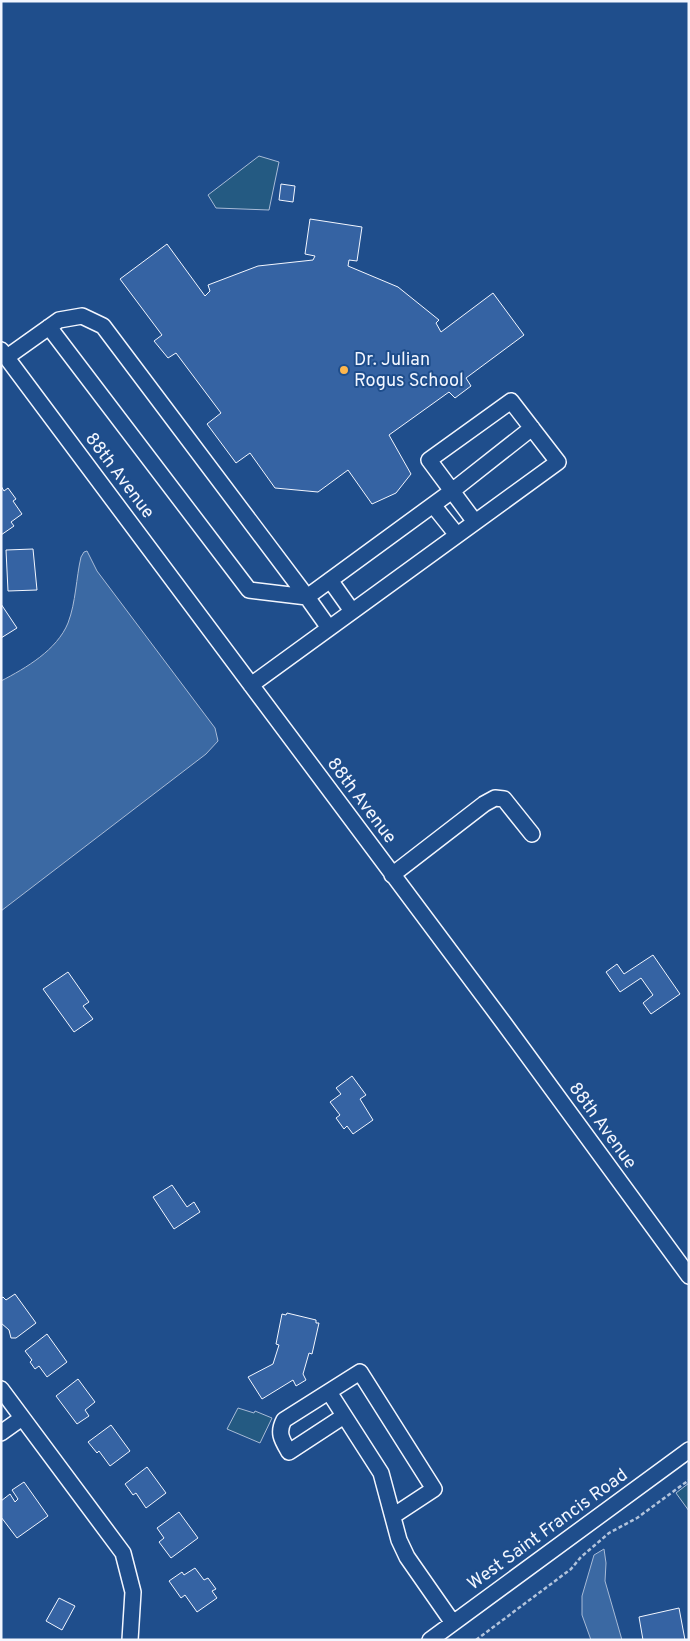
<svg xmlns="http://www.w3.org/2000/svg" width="690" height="1641" font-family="Overpass,sans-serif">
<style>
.green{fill:#245a82;stroke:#a8bbd7}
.water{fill:#3b69a3;stroke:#a8bbd7}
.building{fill:#3563a3;stroke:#f2f6ff}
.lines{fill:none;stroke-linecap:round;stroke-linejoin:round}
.minor-casing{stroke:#f2f6ff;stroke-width:18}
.path{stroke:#b3c4dc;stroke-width:2.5;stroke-dasharray:4 2.5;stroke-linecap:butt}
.minor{stroke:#1f4e8c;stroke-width:15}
.poi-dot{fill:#ffb74d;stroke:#1f4e8c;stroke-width:2}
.labels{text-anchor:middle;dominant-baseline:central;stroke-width:4;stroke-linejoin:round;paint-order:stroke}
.poi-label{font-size:18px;fill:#f2f6ff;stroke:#1f4e8c;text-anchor:start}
.street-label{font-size:18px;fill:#f2f6ff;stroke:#1f4e8c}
</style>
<rect width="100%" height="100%" fill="#1f4e8c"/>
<path class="green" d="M259,156L279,162L269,210L216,208L208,195Z
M238,1408L254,1413L255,1411L272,1418L260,1443L227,1429Z
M689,1483V1511L676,1493Z"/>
<path class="water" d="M87,551L97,571L215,728L218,741L206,754L1,911V681C26,668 57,650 68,623C76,602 76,578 81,557L84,552Z
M604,1549L606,1563L605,1581L622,1640H591L582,1615V1596L594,1555Z"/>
<path class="building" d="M281,184L295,186L293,202L279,200Z
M310,219L362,227L357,261L349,260L348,266L398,287L439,320L436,323L441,332L493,293L524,335L466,378L471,386L455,398L449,392L389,435L411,474L396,493L372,504L348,470L318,492L275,488L250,453L236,463L207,424L221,413L176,353L168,358L154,341L162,335L120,279L167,244L205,296L210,291L208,285L258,266L313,260L315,256L305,254Z
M1,486L4,491L8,488L16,499L13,501L22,514L11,522L14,526L1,535Z
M33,549L37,590L8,591L6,550Z
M1,604L17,628L1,638Z
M653,955L680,994L651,1014L643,1003L653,995L641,978L620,992L606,972L617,964L624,974Z
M68,972L89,1002L83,1006L93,1019L74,1032L43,989Z
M352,1076L366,1095L360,1099L373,1120L353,1134L347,1126L344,1129L336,1118L340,1115L330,1102L341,1094L336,1088Z
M172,1185L187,1207L194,1202L200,1212L174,1229L153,1197Z
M15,1294L36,1323L16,1338H11L9,1330L1,1323V1298L3,1297L6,1300Z
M287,1313L316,1320V1323H319L312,1354L309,1353L303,1374L306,1380L296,1386L293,1380L262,1399L248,1377L273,1364L279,1345L276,1344L282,1314L286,1315Z
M47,1334L67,1362L47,1377L39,1366L35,1369L30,1362L32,1360L25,1351Z
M78,1379L95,1402L85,1410L89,1416L77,1424L56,1396Z
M111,1425L130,1451L110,1466L99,1451L97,1453L88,1442Z
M147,1467L166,1493L146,1508L136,1493L133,1495L125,1484Z
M24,1482L48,1516L17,1538L1,1517V1501L10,1494L15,1502L18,1499L12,1490Z
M179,1512L198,1538L171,1558L159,1542L164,1538L157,1528Z
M195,1568L204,1580L208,1578L216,1589L212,1591L217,1598L197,1612L185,1595L181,1598L169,1581L182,1572L184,1575Z
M59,1598L75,1606L62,1630L46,1621Z
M679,1608L685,1640H643L639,1617Z"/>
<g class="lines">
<g class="minor-casing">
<path id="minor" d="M49,327L249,590L307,597L329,628
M1,350L503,1022L689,1276
M7,357L59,320L82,316L103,326L307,597L452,491L532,428
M433,505L457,535
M330,580L352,611
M251,685L558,462L511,401L429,460L475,522
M392,875L484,804L495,798L504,799L532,834
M1,1389L123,1553L133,1592L130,1640
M329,1392L381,1473L399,1540L407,1557L453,1623
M344,1416L289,1452C282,1440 277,1433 284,1420L360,1372L434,1489L393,1516
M1,1433L22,1418
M430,1640L689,1450"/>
</g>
<path class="path" d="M476,1640L571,1569L581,1557L609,1533L637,1518L689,1480"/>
<use href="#minor" class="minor"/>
</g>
<circle class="poi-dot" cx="344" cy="370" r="5"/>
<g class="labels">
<g class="poi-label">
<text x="354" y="360">Dr. Julian<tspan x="354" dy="21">Rogus School</tspan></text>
</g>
<g class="street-label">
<text transform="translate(119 476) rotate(53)">88th Avenue</text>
<text transform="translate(361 801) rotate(53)">88th Avenue</text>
<text transform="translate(602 1126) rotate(54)">88th Avenue</text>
<text transform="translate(548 1530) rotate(-36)">West Saint Francis Road</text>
</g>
</g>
<rect width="690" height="1641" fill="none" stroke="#f2f6ff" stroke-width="5"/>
</svg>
